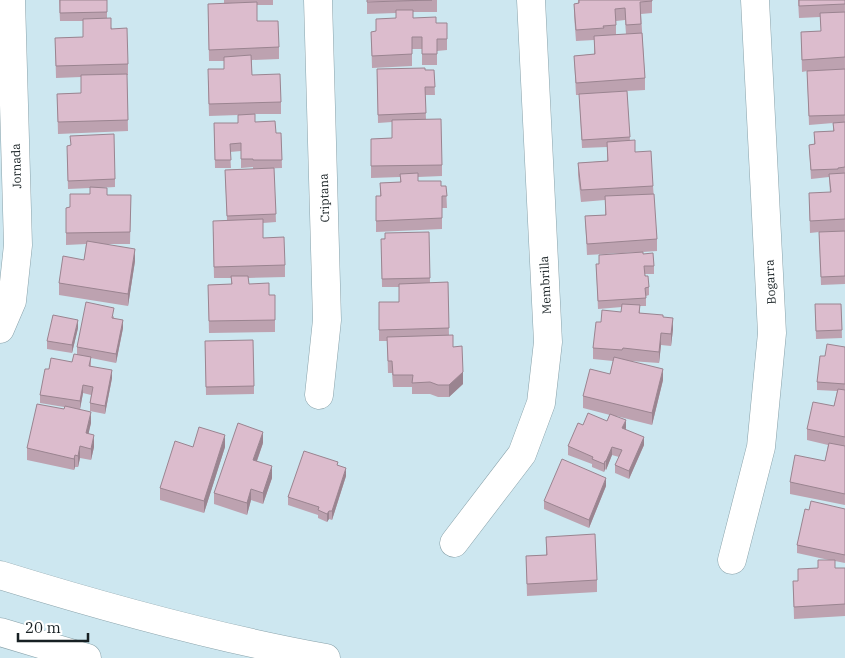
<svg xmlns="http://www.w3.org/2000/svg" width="845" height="658" font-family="'IBM Plex Serif',serif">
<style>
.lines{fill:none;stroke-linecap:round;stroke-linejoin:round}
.street-casing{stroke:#89a2aa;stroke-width:29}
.primary-casing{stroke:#89a2aa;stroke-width:29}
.street{stroke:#fff;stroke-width:28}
.primary{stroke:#fff;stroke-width:28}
.wall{fill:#bda2b0;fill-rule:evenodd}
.shaded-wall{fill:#9a8490}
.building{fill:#dcbccd;stroke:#9a8490}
.labels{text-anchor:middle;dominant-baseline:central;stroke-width:4;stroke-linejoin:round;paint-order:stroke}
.street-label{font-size:12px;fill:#172023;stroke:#fff}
</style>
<rect width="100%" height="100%" fill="#cde7f0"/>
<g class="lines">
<g class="street-casing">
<path id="street" d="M318,0L327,320L319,395
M0,329L12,301L18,245L11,0
M454,543L522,454L541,403L548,342L531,0
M732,560L761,447L772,333L755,0"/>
</g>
<g class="primary-casing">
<path id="primary" d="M0,575C107,608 215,638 326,658
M0,632L87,658"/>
</g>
<use href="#street" class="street"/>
<use href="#primary" class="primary"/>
</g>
<path class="wall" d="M59,0H107V18L128,64V75H127L128,131L58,134L57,94L81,93V77L56,78L55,38L83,37V21H60Z
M224,0H273V5H257V21L279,47V59L252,60V75L281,102V114H255V122L276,133H281L282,168L253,169V167L241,168V151L230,152L231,168H215L214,123H238V115L209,116L208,81L224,69V61H209L208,4H224Z
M367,0H437V12H413V18L436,23L447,39V50L437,51V65H422V49H412V66L372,68L371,32L376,31L396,18V13L367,14Z
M578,0H652V13L641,14L645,78V90L627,91L630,141L635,152L653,186L657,239V251L643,252V254L654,266V274H645L649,287V295L646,296V306H640V313L663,317L673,329L671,346L661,345L659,363L630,361L663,380L652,425L616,416L626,428L625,430L644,445L629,479L615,473V465L619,457L612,455L606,470L605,469L604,472L592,467V464L568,455V446L583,425L607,421L610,415L583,408V396L610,374L613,361L593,359V348L601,322L621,312L622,307L598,309L596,264H599V255L641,252L587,255L585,216L605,215V200L581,202L578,175V163L607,161V147L582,148L579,95H576L574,56L594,54V40L576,41L574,15V4L578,3ZM625,20L626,34L616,35V21Z
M798,0H845V284L821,285L819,232L810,233L809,193H830L829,177L811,179L809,145L814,144V132L833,131V123L809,125L807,71L802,72L801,32L821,31L820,17L799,18Z
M377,69L434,70L435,95H425L426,119L442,165V176L418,177V181L441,186H446L447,208H442V229L376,232V196H380V183L400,182V177L371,178V139L392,138V122L378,123Z
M67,154L115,179V187L98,188L107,195H131L130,244H104L135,261L128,306L59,295V283L84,260L86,244L66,245V208L70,207L90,194V188L68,189Z
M274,168L276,222L263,223V238L285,265V277L248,278L249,284L269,295H275V332L209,333L208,285L231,284V278H214L213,232L227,220L225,170Z
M429,232L430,283L448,282L449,336L463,384L449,397H438L430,394H412V387H393L392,373H388L387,341H379V302H399V287H382L381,239Z
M815,304H841L842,338L816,339Z
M114,316V318L123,328L116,363L91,358V366L112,378L105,414L90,411V403L91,395L83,393L80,409L91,423L88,434L94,447L91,460L80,458L78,467H75L74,470L27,460V448L64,409V407L40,403V395L49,369L72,362L77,354V347Z
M78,328L72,353L47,349V341Z
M205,341L254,386V394L206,395Z
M845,347V505L790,494V482L825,461L828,445L807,440V429L834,406L837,391L817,390V382L825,356Z
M263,443L257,461L272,478L263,504L251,500L247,515L214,504V493Z
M193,447H225L204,513L160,500V488Z
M338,465L346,476L332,520L329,519L327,522L318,518V515L288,505V497Z
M606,486L589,528L544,509V501Z
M845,509V563L835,561V568H845V616L794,619L793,581H798L818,568L829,560L797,553V545L809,510Z
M546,537L597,580V592L527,596L526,556L546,555Z"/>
<path class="shaded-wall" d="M135,249V261L128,306V294Z
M673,318V329L671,346V334Z
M78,320V328L72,353V345Z
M123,320V328L116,363V354Z
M661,333V345L659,363V352Z
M663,369V380L652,425V413Z
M112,370V378L105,414V406Z
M463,372V384L449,397V385Z
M83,385V393L80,409V401Z
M91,412V423L86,445V433Z
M626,420V428L622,437V428Z
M263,432V443L253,472V460Z
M94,435V447L91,460V449Z
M225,435V447L204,513V501Z
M644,437V445L629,479V471Z
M80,446V458L78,467V456Z
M612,447V455L606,470V461Z
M75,455V467L74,470V459Z
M605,461V469L604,472V464Z
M272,466V478L263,504V493Z
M346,468V476L332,520V511Z
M606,478V486L589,528V520Z
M251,489V500L247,515V503Z
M329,511V519L327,522V514Z"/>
<path class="building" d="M60,0H107V12L60,13Z
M367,0H432L367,2Z
M579,0H652V1L640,2L641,24L626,25L625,8L615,9L616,25L603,26L604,28L576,30L574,4L579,3Z
M799,0H845V4L799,6Z
M257,2V21H278L279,47L209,50L208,4Z
M396,10H413V18L436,17V23H447V39H437V54H422V37H412V54L372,56L371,32L376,31V19L396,18Z
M845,12V57L802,60L801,32L821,31L820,13Z
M111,18V29L127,28L128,64L56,66L55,38L83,37V19Z
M642,33L645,78L576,83L574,56L595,54L594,36Z
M251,55L252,75L280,74L281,102L209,104L208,69H224V57Z
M425,68V70H434L435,87H425L426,113L378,115L377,69Z
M845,69V115L809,116L807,71Z
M127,74L128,120L58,122L57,94L81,93V75Z
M627,91L630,137L582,140L579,94Z
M255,114V122L275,121L276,133H281L282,160H253V159H241V143L230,144L231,160H215L214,123H238V115Z
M441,119L442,165L371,166V139L392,138V120Z
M845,122V167L838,168V169L811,170L809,145L815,144L814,132L834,131L833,123Z
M114,134L115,179L68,181L67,146L71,145L70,136Z
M635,140V152L651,151L653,186L581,190L578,163L608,161L607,142Z
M274,168L276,214L227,216L225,170Z
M418,173V181H441V186H446L447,196H442V218L376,221V196H381L380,183L401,182L400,174Z
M845,173V219L810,221L809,193L831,192L829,174Z
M90,187L107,188V195H131L130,232L66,233V208L70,207V194H90Z
M654,194L657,239L587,244L585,216L606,215L605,196Z
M263,219V238L284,237L285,265L214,267L213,221Z
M845,231V276L821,277L819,232Z
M429,232L430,278L382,279L381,239H385V233Z
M87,241L135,249L128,294L59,283L63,256L84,260Z
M643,252V254L653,253L654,266H644L645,276H648L649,287L645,288L646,298L598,301L596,264H599V255Z
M231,276H248L249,284L269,283V295H275V320L209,321L208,285L232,284Z
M448,282L449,328L379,330V302H399V284Z
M86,302L114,308L112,318L123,320L116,354L77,347Z
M622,304L640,305L639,313L663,315V317L673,318L671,334L661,333L659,352L623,348L622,350L593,348L596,322H601L602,310L621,312Z
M815,304H841L842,330L816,331Z
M53,315L78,320L72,345L47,341Z
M453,335V347L462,346L463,372L449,385H438L430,382L412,383L413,375H393L392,361H388L387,337Z
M253,340L254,386L206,387L205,341Z
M827,344L845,347V384L817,382L820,356H825Z
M74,354L91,357L89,366L112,370L105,406L90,403L93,387L83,385L80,401L40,395L45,369H49L51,358L72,362Z
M614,357L663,369L652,413L583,396L590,369L610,374Z
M838,389L845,390V437L807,429L813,402L834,406Z
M37,404L64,409L65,406L91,412L86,433L94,435L91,449L80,446L78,456L75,455L74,459L27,448Z
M588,413L607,421L610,414L626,420L622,428L644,437L629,471L615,465L622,450L612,447L606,461H605L604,464L592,459L593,457L568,446L578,423L583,425Z
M238,423L263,432L253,460L272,466L263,493L251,489L247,503L214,493Z
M199,427L225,435L204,501L160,488L175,441L193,447Z
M829,443L845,446V494L790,482L795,455L825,461Z
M304,451L338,462L337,465L346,468L332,511H329L327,514L318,510L319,507L288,497Z
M562,459L606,478L589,520L544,501Z
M811,501L845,509V555L797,545L805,509L809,510Z
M595,534L597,580L527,584L526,556L547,555L546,537Z
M818,560H835V568H845V604L794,607L793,581H798V569L818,568Z"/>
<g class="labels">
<g class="street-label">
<text transform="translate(16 166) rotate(-92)">Jornada</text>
<text transform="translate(324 198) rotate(-92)">Criptana</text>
<text transform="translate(770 282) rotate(-93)">Bogarra</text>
<text transform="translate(545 285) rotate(-93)">Membrilla</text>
</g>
</g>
<path d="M18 633v8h70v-8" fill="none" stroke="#172023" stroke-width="2.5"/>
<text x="25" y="633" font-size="15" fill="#172023" stroke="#ffffff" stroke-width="4" paint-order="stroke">20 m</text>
</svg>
